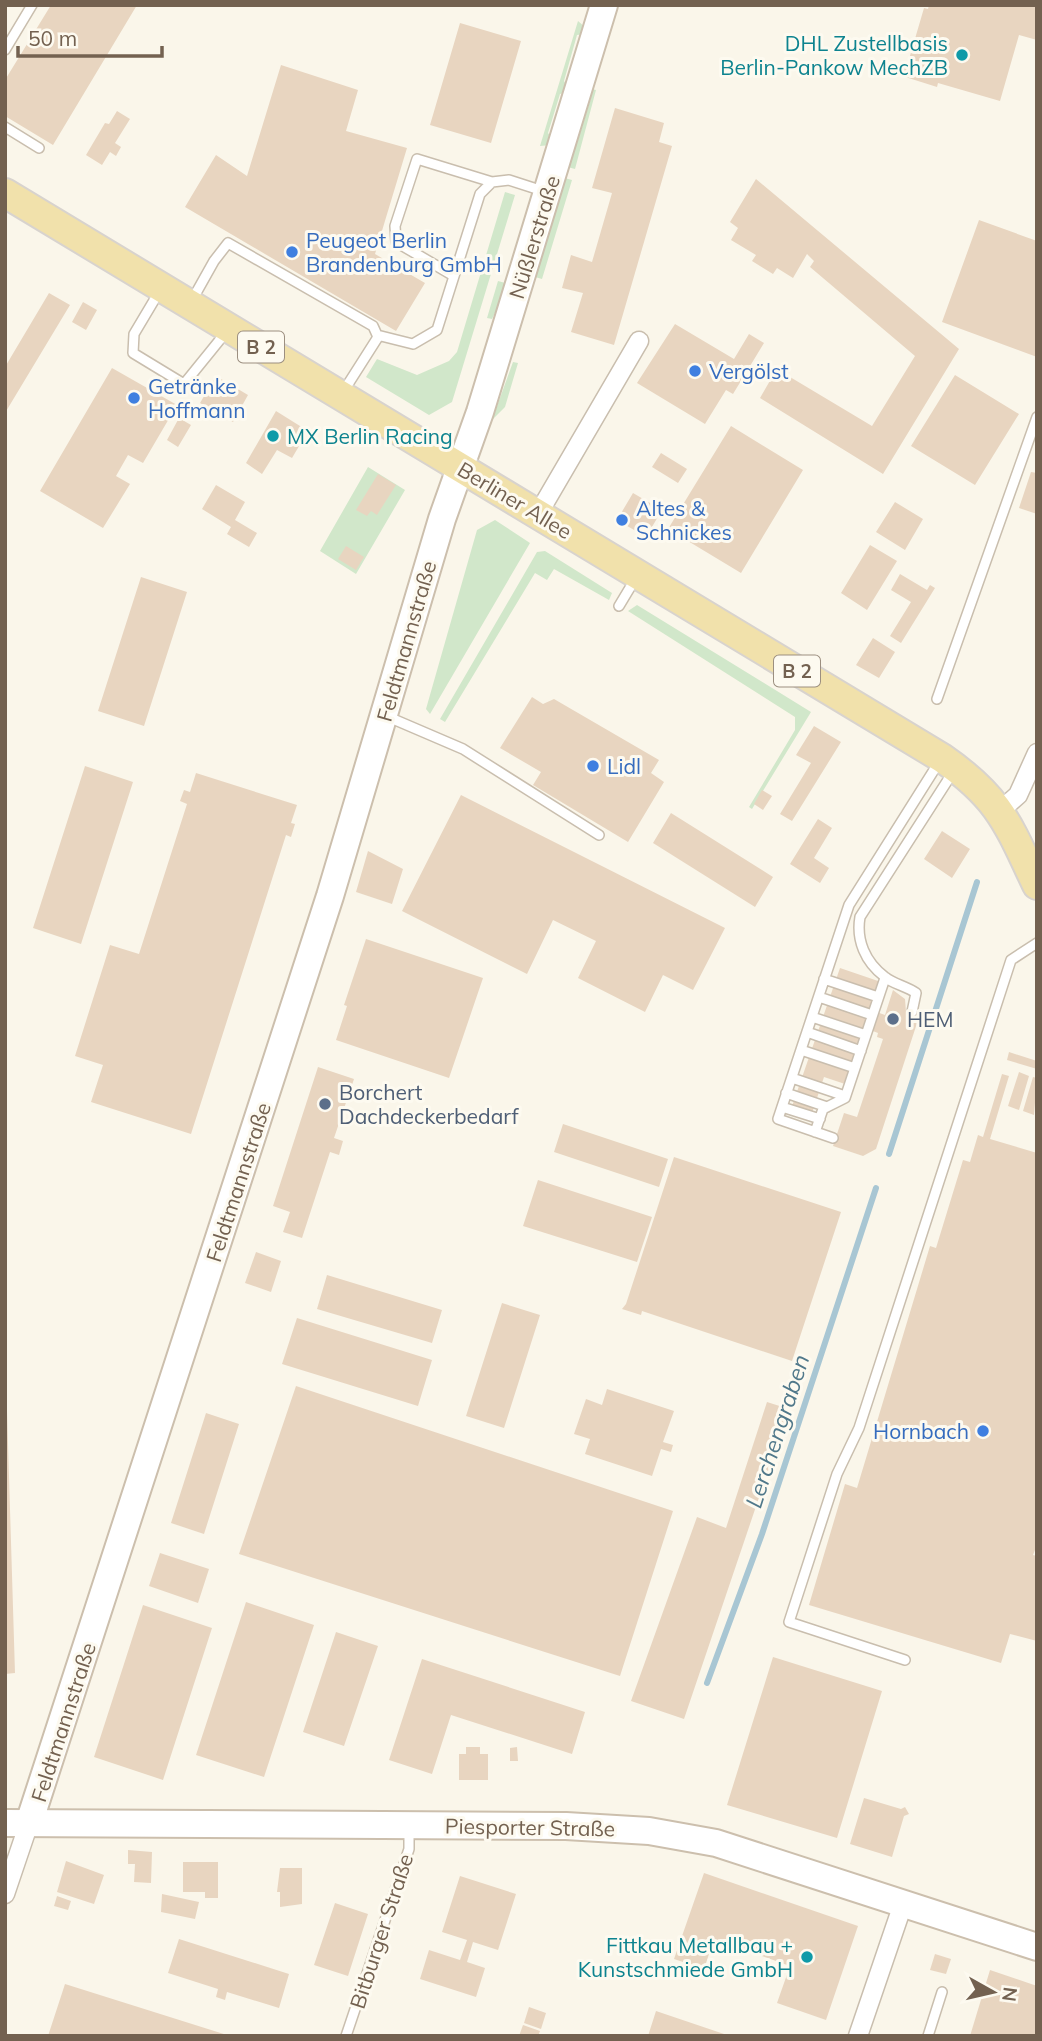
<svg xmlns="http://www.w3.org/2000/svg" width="1042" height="2041" font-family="Mulish,sans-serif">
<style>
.green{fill:#d1e7ca}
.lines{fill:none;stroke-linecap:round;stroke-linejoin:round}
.stream{stroke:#a8c6d3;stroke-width:6}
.building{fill:#e8d5c0}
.lane-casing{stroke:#c9beae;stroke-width:12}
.street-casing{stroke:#c9beae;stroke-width:21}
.secondary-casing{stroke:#ccbfad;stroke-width:30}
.primary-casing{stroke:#d8d3ce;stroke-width:32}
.lane{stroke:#fff;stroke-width:9}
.street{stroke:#fff;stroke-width:18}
.secondary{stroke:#fff;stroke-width:26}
.primary{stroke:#f1e1ab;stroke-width:28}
.culture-dot{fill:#0f9aa8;stroke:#fdfaf0;stroke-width:2.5}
.shop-dot{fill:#3f7fe0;stroke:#fdfaf0;stroke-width:2.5}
.service-dot{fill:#5c6f8a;stroke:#fdfaf0;stroke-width:2.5}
.labels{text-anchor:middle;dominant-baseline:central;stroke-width:6;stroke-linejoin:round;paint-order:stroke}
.shield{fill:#fdfaf0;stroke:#9c8f80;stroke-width:2}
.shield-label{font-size:19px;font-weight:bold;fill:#736150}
.culture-label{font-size:21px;fill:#0d838f;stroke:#fdfaf0;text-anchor:end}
.street-label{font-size:21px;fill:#736150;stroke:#fdfaf0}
.shop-label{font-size:21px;fill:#366cbe;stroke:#fdfaf0;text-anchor:start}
.service-label{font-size:21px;fill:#4e5e75;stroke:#fdfaf0;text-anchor:start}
.water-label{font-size:23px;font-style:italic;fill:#50788a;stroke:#fdfaf0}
</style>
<rect width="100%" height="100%" fill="#faf6ea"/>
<path class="green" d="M578,21L586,28L584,34L577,35L564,81L568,88L567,92L560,94L548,133L553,139L551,145L540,146Z
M588,88L596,90L575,169L564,166L571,142L578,140L591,98Z
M561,177L572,180L542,279L535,277L538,258Z
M505,192L515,195L452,402L429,415L366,377L377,359L417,375L449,361L457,352Z
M498,281L509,284L492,319L487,318Z
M513,362L518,363L505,407L492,420Z
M368,467L405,490L356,574L320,551Z
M495,520L530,543L430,714L426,709L477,530Z
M545,551L612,593L609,600L554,569L547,580L535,573L445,722L440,719L537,552Z
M637,605L811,712L752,809L749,807L795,730V717L628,611Z"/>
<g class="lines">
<path class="stream" d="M889,1154L977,882
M707,1683L762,1534L876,1188"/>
</g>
<path class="building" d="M51,5H137L53,145L5,116V80Z
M929,5H1037V40L1019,35L1000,101L938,83L937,87L899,75L902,65L907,66L924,8L928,9Z
M460,23L521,41L491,143L430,125Z
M281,65L358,90L346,131L407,148L375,254L425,283L396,331L185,207L216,155L247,176Z
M615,108L664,123L659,142L672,146L614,345L571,332L583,293L562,288L571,255L592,262L612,193L592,188Z
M117,111L130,119L115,143L121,147L116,156L110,152L102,165L86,155L105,123L109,124Z
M756,179L959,349L883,474L760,398L775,372L780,371L872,426L915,356L810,267L814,261L807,254L793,278L777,268L773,274L752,261L756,255L731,240L738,228L730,222Z
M979,220L1037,241V357L942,322Z
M49,293L70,305L5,413V367Z
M83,302L97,310L86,330L72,322Z
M675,324L734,359L749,334L764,343L733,394L726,390L705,424L637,383Z
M112,368L177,405L143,463L128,455L116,476L130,484L103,528L40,491Z
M955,375L1019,414L975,485L911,446Z
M216,376L248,395L233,422L200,403Z
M276,411L308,431L292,458L277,450L262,474L246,463Z
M179,418L191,425L178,447L167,440Z
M731,426L803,470L741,573L668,529Z
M661,453L687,469L678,483L652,467Z
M1031,472L1037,473V514L1019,508Z
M378,474L396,485L377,515L371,511L367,516L356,510Z
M216,485L245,502L235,520L257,533L249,547L227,534L231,527L202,509Z
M633,493L662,510L646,537L617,520Z
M895,502L923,519L905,550L876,532Z
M870,545L897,561L867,610L841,593Z
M346,546L364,557L356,570L338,559Z
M900,574L927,590L930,585L935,588L901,643L890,636L911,602L891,590Z
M141,577L187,592L144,726L98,711Z
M873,638L895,652L879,678L856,665Z
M532,697L543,704L554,699L659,760L651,773L664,782L628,842L533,785L541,772L500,748Z
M814,726L841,742L792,821L780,814L811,763L796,755Z
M85,766L133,782L81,944L33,928Z
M196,773L297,805L291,823L295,824L291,837L286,835L191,1134L91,1102L103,1065L75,1056L110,945L139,954L187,804L180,801L184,790L190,792Z
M762,790L772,796L763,810L754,804Z
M461,795L725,928L693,990L663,975L645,1012L578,978L596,941L553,920L527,974L402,911Z
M671,813L773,877L755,907L653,843Z
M818,819L832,828L814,858L829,868L820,883L790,864Z
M942,831L970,849L952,878L924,859Z
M368,851L403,869L392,904L356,892Z
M366,939L483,978L449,1078L336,1040L347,1006L344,1005Z
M840,968L881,982L871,1010L885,1015L893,990L905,999L906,1012L919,1017L876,1149L863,1156L833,1146L844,1113L857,1117L883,1039L877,1037L878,1033L865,1028L845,1084L824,1077L810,1119L790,1112Z
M1009,1052L1037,1061V1069L1007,1060Z
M318,1067L354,1079L334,1138L343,1141L339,1155L330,1152L302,1238L283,1232L290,1212L273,1206Z
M1019,1072L1029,1076L1019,1110L1008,1106Z
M1002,1074L1009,1076L990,1139L1037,1153V1545L1033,1555L1037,1556V1641L1010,1634L1001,1663L809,1605L845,1484L857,1488L930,1246L936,1248L963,1160L970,1162L978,1135L983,1137Z
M1033,1077L1037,1078L1034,1115L1023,1111Z
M563,1124L668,1159L659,1187L554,1152Z
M674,1157L841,1212L792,1361L642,1311L641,1315L622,1309L626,1304Z
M538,1180L652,1217L637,1262L523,1226Z
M256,1252L281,1261L271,1292L245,1283Z
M327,1275L442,1310L432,1343L317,1309Z
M502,1303L540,1315L504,1428L466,1416Z
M297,1318L432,1360L418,1406L282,1364Z
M5,1345L15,1673L5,1674Z
M296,1386L673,1511L620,1676L239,1554Z
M607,1389L674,1411L663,1442L673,1445L671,1452L661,1449L652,1476L585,1454L590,1439L574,1434L586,1399L602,1405Z
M767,1402L789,1409L684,1719L631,1701L697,1517L726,1528Z
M206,1413L239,1424L204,1534L171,1523Z
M160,1553L209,1569L198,1603L149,1586Z
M246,1602L314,1625L264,1777L196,1755Z
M143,1605L212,1628L163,1780L94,1757Z
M336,1632L378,1646L344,1746L303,1732Z
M773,1657L882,1691L837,1838L727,1805Z
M422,1659L585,1712L572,1754L451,1715L432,1774L389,1760Z
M466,1747H480V1754H488V1780H459V1754H466Z
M517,1747L518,1761H510V1748Z
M864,1798L901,1809L905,1807L909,1814L904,1816L892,1857L850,1844Z
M128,1850L152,1852L151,1883L134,1882L135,1864H128Z
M66,1861L104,1875L94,1904L57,1892Z
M183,1862H218V1898H205V1892H183Z
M280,1868H302V1904L280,1907V1892H277Z
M704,1873L858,1926L826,2020L777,2003L790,1966L714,1939L704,1969L674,1959Z
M460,1876L516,1894L498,1950L473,1942L467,1962L485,1968L476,1997L420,1979L429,1950L460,1960L467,1940L442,1932Z
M162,1894L199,1902L195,1919L161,1912Z
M57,1896L71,1901L68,1910L54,1906Z
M335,1903L368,1914L348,1976L314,1965Z
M179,1939L289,1974L279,2008L227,1992L225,2000L216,1997L218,1989L168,1973Z
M935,1954L951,1959L946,1974L930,1970Z
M990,1970L1037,1986V2036H970Z
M65,1984L227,2035V2036H48Z
M529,2007L546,2013L541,2029L524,2023Z
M656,2011L727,2035V2036H648Z
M523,2025L540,2031L538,2036H519Z"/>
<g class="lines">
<g class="lane-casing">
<path id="lane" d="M5,50L32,5
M5,127L39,148
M454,276L396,242L395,226L417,159L492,182
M159,292L134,334L133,353L184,384L227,331
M191,302L214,261L228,243L373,326L378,337L343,392
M377,335L413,344L437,330L480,194L492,182L509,180L543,191
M619,606L637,576
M937,699L1037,417
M386,716L463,749L599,835
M824,979L878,997
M819,997L872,1015
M912,1012L916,993C906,986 893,984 885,977C865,962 856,940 860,917L953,772
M812,1017L866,1035
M807,1032L861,1051
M801,1050L855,1068
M792,1078L845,1096
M786,1093L827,1107
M782,1107L820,1119
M815,1132L823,1109L845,1098L885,978
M833,1138L778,1119L849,905L939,762
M905,1660L789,1622L837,1474L859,1428L1011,960L1037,943
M346,2036L409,1849V1827
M928,2036L942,1992"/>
</g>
<g class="street-casing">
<path id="street" d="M538,514L639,341
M1000,811L1018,795L1037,753
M5,1894L29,1823
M858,2036L903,1904"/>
</g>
<g class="secondary-casing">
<path id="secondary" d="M5,1823L566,1826L649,1831L716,1843L1037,1947
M29,1823L330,896L442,519L480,412L604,5"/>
</g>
<g class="primary-casing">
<path id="primary" d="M5,193L942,758C1000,798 1008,824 1037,885"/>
</g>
<use href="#lane" class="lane"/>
<use href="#street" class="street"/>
<use href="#secondary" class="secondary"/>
<use href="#primary" class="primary"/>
</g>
<g class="culture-dot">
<circle cx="962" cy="55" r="7"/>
<circle cx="273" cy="436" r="7"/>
<circle cx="807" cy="1957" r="7"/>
</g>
<g class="shop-dot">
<circle cx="292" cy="252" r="7"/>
<circle cx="695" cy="371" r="7"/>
<circle cx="134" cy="398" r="7"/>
<circle cx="622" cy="520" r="7"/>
<circle cx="593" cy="766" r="7"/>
<circle cx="983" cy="1431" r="7"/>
</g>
<g class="service-dot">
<circle cx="893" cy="1019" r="7"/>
<circle cx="325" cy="1104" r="7"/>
</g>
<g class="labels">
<g class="shield">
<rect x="238" y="331.5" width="46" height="31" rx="5"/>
<rect x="774" y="655.5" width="46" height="31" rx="5"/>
</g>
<g class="shield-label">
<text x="261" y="347">B 2</text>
<text x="797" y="671">B 2</text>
</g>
<g class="culture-label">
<text x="948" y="43">DHL Zustellbasis<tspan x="948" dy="24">Berlin-Pankow MechZB</tspan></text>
<text x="287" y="436" text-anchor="start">MX Berlin Racing</text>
<text x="793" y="1945">Fittkau Metallbau +<tspan x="793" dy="24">Kunstschmiede GmbH</tspan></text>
</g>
<g class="street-label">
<text transform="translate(534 237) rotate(-73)">Nüßlerstraße</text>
<text transform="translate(515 500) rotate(31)">Berliner Allee</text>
<text transform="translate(406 641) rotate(-74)">Feldtmannstraße</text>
<text transform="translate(238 1182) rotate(-72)">Feldtmannstraße</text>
<text transform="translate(63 1722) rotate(-72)">Feldtmannstraße</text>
<text transform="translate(530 1827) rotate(1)">Piesporter Straße</text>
<text transform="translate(381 1931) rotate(-72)">Bitburger Straße</text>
</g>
<g class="shop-label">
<text x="306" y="240">Peugeot Berlin<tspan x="306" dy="24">Brandenburg GmbH</tspan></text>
<text x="709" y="371">Vergölst</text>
<text x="148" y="386">Getränke<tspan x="148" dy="24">Hoffmann</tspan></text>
<text x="636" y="508">Altes &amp;<tspan x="636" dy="24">Schnickes</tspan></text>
<text x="607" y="766">Lidl</text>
<text x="969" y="1431" text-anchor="end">Hornbach</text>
</g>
<g class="service-label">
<text x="907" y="1019">HEM</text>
<text x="339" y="1092">Borchert<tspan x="339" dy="24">Dachdeckerbedarf</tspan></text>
</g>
<g class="water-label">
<text transform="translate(777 1431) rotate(-72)">Lerchengraben</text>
</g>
</g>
<rect width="1042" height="2041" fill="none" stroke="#736150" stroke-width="14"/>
<g transform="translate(993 1992) rotate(98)" stroke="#fdfaf0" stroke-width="5" paint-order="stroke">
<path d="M0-5L12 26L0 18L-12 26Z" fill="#736150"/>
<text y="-10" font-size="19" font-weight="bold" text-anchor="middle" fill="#736150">N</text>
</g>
<path d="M18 46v10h144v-10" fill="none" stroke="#736150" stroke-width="3.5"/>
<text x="28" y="46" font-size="21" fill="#736150" stroke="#fdfaf0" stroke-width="5" paint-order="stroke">50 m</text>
</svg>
